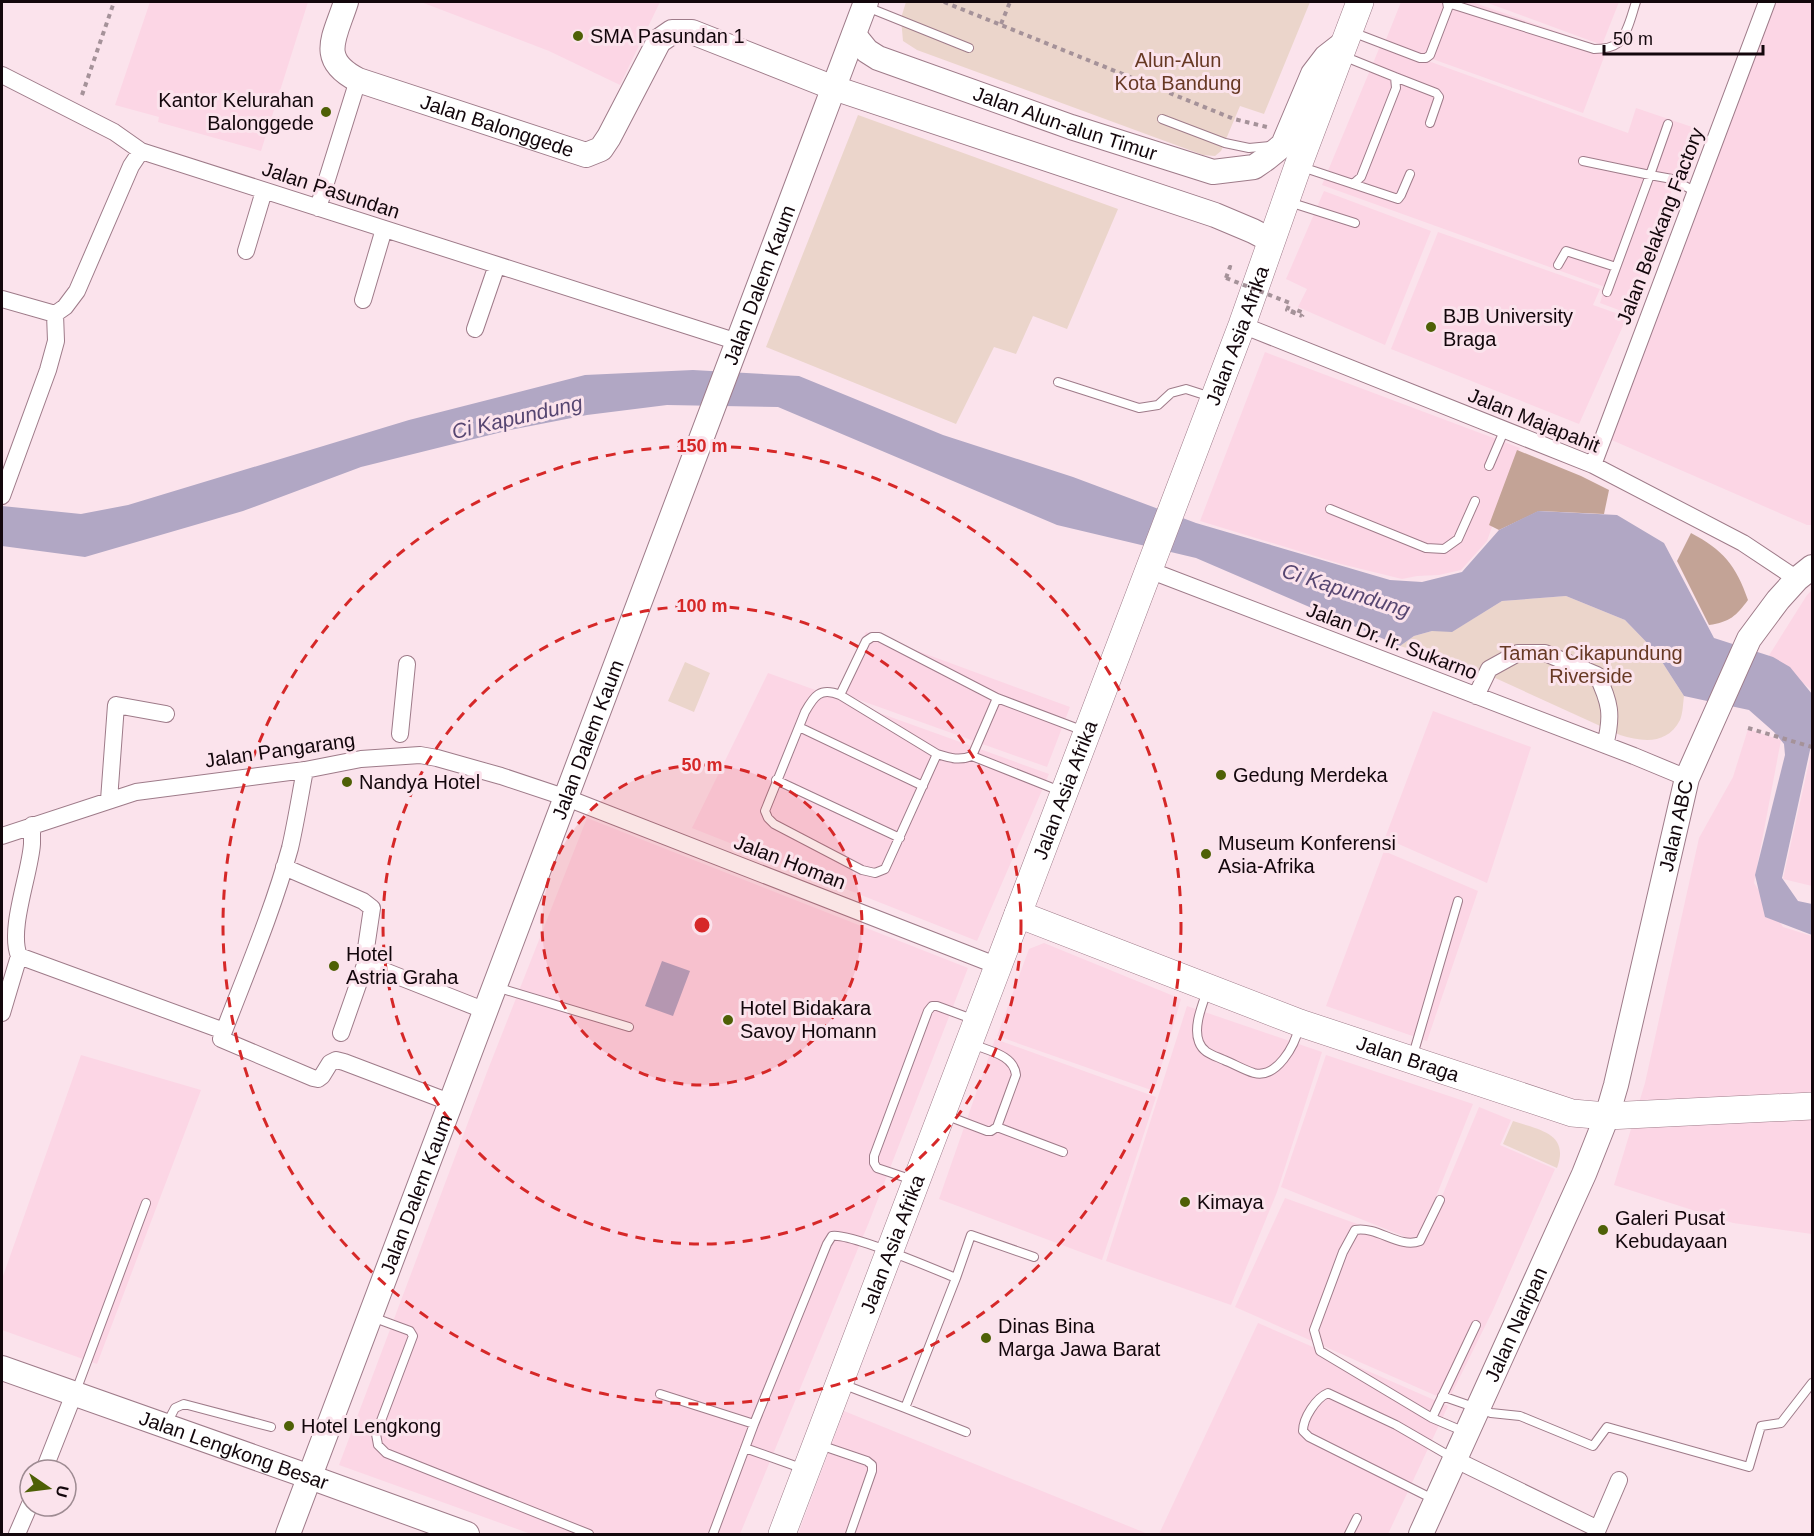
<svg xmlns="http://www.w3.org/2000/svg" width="1814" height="1536" font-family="Helvetica,sans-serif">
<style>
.built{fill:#fcd6e5}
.green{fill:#ebd5cb}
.forest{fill:#c3a396}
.water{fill:#b1a7c4}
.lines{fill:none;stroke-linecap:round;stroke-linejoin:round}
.lane-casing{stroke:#9e7b89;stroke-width:10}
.street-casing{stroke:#9e7b89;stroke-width:18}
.secondary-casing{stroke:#9e7b89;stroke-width:26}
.primary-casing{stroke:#9e7b89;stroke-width:28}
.path{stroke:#a59299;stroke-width:4;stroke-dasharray:4.5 4.5;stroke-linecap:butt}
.lane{stroke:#fff;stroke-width:8}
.street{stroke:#fff;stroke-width:16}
.secondary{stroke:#fff;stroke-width:24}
.primary{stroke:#fff;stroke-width:27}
.path-bridge{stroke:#a59299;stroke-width:4;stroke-dasharray:4.5 4.5;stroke-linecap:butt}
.ring{fill:none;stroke:#d62828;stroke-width:3;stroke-dasharray:10 8}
.poi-dot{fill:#4e6006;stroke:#fbe3ec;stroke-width:2}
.labels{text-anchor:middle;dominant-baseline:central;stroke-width:6;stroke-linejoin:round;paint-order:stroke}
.poi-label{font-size:20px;fill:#13070c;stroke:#fbe3ec;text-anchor:start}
.park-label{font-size:20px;fill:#673924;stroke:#fbe3ec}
.street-label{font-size:20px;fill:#13070c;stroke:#fbe3ec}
.water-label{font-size:21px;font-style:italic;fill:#564671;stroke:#fbe3ec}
.centre{fill:#d62828;stroke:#fbe3ec;stroke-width:3}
.ring-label{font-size:18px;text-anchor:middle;font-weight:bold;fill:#d62828;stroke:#fbe3ec;stroke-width:6;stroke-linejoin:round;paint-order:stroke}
</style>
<rect width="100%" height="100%" fill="#fbe3ec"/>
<path class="built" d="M150,2H308L261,151L158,122L159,117L115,105Z
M421,2H660L620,85L549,51Z
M1401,2H1472L1607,49L1583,113L1385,42Z
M1485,2H1619L1602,45Z
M1776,2H1812V525H1807L1607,438Z
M1381,44L1628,133L1636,108L1695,128L1627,313L1600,303L1605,287L1322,185Z
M1324,191L1431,231L1385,345L1298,307L1307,289L1286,279Z
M1438,232L1600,289L1593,305L1627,317L1579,424L1391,349Z
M1265,352L1520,448L1487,541L1461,570L1439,575L1417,576L1402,579L1341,564L1200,521Z
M1812,590V690L1768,657L1807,595Z
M866,632L1070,707L1047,767L837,692Z
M768,673L1049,774L977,941L692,828Z
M1433,711L1531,747L1487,883L1385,838Z
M1748,729L1781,740L1754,883L1783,927L1812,936V1234L1733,1223L1614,1185L1645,1083L1699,838L1733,777Z
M1812,749V886L1783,879Z
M587,818L968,968L869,1222L740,1534H531L339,1465L487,1072Z
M1384,851L1478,891L1427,1041L1326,1006Z
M1044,943L1181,999L1154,1091L997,1036L1029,949Z
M1187,1006L1322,1052L1277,1192L1231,1305L1106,1261Z
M995,1039L1156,1097L1102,1260L939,1199Z
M81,1055L201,1090L97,1364L2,1330V1279Z
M1326,1055L1473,1104L1418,1242L1281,1187Z
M1479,1107L1511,1120L1500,1145L1555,1169L1493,1310L1448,1401L1235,1307L1285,1198L1421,1247Z
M1258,1323L1448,1406L1388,1534H1159Z
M844,1411L1148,1534H798Z"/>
<path class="green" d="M906,2H1310L1264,114L1240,106L1221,151L1215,156L1203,155L917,50L903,41L901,18Z
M858,115L1118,209L1067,329L1033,316L1016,354L994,347L956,424L766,347Z
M1566,596L1625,620L1655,651L1684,696C1683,703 1683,713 1680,720C1667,745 1643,742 1620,735L1482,672L1400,646L1414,636L1432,631H1453L1502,601Z
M685,662L710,673L694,712L668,701Z
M1513,1121C1539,1130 1570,1133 1557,1168L1503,1144Z"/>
<path class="forest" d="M1517,450L1581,476L1609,490L1604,514L1539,511L1499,530L1489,525Z
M1691,533C1723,550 1736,565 1748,600C1736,616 1730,622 1709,625L1677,561Z"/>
<path class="water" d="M693,370L799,376L943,435L1073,477L1196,523L1390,580L1422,582L1462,572L1499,530L1538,511L1617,515L1664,543L1714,638L1773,657L1790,667L1812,694V741L1782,878L1798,901L1812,904V935L1765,917L1755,875L1785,755L1784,744L1774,732L1749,710L1684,696L1655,651L1625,620L1566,596L1502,601L1452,632L1432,631L1414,636L1400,646L1196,558L1057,525L778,407L667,405L587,415L510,430L361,467L243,511L85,557L2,546V506L81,514L128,505L409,420L585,375Z
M662,961L690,971L673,1016L645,1006Z"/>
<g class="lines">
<g class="lane-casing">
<path id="lane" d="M1448,3L1594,49C1602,49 1612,48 1618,43C1628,34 1632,13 1636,2
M867,7L969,48
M1352,32L1420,58H1426L1430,55L1448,8L1447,2
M1395,77L1436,93L1439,97L1430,123
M1162,119L1225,143L1249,148L1270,146
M1583,161L1650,175L1668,124
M1302,167L1353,184L1361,177L1396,88L1395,77L1343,56
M1353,184L1398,199L1401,195L1410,174
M1289,202L1355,223
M1558,265L1566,251L1616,267
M1607,292L1650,175L1672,179L1696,192
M1058,382L1139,408L1158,405L1171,393L1186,389L1211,397
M1489,466L1504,431
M1330,509L1426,548L1444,549L1458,539L1475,501
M840,695L866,641L872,637H879L997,698L1084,731
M799,727L923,786
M937,754L885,869L875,873L862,870L774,824L768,818L765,811L805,712C814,696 820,687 840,695L937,754C950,758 959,761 972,756L1060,791
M972,756L997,698
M776,780L900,838
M496,987L629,1027
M1207,991C1202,1006 1193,1027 1199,1042C1203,1053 1213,1055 1224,1060C1234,1064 1244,1070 1254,1073C1277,1079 1295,1045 1299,1027
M972,1044C989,1051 1014,1055 1016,1075L997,1127L1063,1152
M1413,1055L1458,901
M945,1115L987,1131H991L997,1127
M913,1180L877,1168L874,1163V1156L928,1011L932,1006H937L975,1020
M1440,1200L1420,1241C1399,1249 1378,1226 1355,1230L1343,1252L1314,1330L1320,1351L1432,1418L1465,1432
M956,1278L971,1235L1034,1257
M372,1317L410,1331L413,1336L376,1434L378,1445L386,1453L589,1534
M76,1391L146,1203
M660,1394L754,1424L827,1244L832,1236C850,1233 934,1269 956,1278L905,1408L842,1384
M1442,1396L1491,1413L1520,1416L1593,1446L1607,1427L1749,1467L1761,1426L1781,1423L1812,1383
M905,1408L966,1432
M1432,1418L1476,1325
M167,1423L175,1408L184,1404L271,1427
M820,1445L867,1461L872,1465V1471L850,1534
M745,1448L804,1469
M1435,1500L1309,1437L1303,1431C1303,1418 1316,1398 1328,1393L1396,1425L1453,1458
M713,1534L754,1424
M1349,1534L1357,1518"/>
</g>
<g class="street-casing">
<path id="street" d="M2,75L114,132L141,151
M318,208L358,80
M246,251L264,191
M2,299L55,314
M363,300L384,229
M55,314L65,307L77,291L131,166L141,151L738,342
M1242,325L1593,465L1743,543L1797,579
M475,329L497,265
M1593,465L1767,2
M2,496L48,370L56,341L55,314
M1149,570L1634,756L1687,778
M1476,696L1489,669L1518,653H1545L1597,675C1610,702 1613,715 1605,745
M400,734L407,664
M109,800L116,705L166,714
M2,836L136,792L305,770L361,759L420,755L437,758L501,776L567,798L998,966
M284,867L363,901L372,908L365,955L372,966L486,1011
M19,956L224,1031L221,1039L313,1078L318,1079L322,1076L330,1063L336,1060L344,1062L452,1103
M2,1013L19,956C8,929 30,874 32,844C32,838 32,831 32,825
M224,1031C247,971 273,910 290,848C296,822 300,796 305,770
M341,1033L367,959
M1456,1460L1598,1529L1619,1480
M44,1470L74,1394
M17,1534L30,1504"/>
</g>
<g class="secondary-casing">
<g id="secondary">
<path id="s1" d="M346,2C335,37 317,59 358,80L586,155L601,149L609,137L659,41L672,32H692L834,88L1215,215L1253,231L1272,241"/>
<path id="s2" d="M854,35L867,51L878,58L1071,127L1213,172L1254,167L1267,158L1283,145L1313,74L1326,57L1344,43"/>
<path id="s3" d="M2,1368L310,1477L467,1534"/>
<path id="s4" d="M288,1534L866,2"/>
<path id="s5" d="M1421,1534L1584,1174L1607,1116L1616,1085L1687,778L1749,639L1778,600L1797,579L1812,567"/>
</g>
</g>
<g class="primary-casing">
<g id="primary">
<path id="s6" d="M1018,914L1300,1023L1572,1113L1607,1116L1812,1106"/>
<path id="s7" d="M782,1534L1242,325L1298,166L1360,2"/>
</g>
</g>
<path class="path" d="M944,2L1234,119L1267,127
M1001,24L1010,2
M82,95L114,2
M1226,278L1230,267L1236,269
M1292,314L1294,309L1304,313L1302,316
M1748,728L1812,747"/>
<use href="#lane" class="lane"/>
<use href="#street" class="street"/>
<use href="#secondary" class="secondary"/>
<use href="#primary" class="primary"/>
<path class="path-bridge" d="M1226,278L1290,303L1287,310L1302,316"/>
</g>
<circle cx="702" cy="925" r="160" fill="#d62828" fill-opacity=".12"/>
<g class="ring">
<circle cx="702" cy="925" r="160"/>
<circle cx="702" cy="925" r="319"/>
<circle cx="702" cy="925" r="479"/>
</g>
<g class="poi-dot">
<circle cx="578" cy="36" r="6"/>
<circle cx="326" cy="112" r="6"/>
<circle cx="1431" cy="327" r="6"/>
<circle cx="1221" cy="775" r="6"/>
<circle cx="347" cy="782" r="6"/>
<circle cx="1206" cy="854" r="6"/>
<circle cx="334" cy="966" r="6"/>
<circle cx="728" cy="1020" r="6"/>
<circle cx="1185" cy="1202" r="6"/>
<circle cx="1603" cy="1230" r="6"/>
<circle cx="986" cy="1338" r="6"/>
<circle cx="289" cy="1426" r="6"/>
</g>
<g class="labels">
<g class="poi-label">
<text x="590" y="36">SMA Pasundan 1</text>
<text x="314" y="100" text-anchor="end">Kantor Kelurahan<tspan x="314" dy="23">Balonggede</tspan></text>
<text x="1443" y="316">BJB University<tspan x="1443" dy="23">Braga</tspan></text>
<text x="1233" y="775">Gedung Merdeka</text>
<text x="359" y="782">Nandya Hotel</text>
<text x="1218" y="843">Museum Konferensi<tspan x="1218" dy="23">Asia-Afrika</tspan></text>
<text x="346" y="954">Hotel<tspan x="346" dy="23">Astria Graha</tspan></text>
<text x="740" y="1008">Hotel Bidakara<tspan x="740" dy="23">Savoy Homann</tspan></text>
<text x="1197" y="1202">Kimaya</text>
<text x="1615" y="1218">Galeri Pusat<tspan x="1615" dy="23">Kebudayaan</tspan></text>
<text x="998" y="1326">Dinas Bina<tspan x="998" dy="23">Marga Jawa Barat</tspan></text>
<text x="301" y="1426">Hotel Lengkong</text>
</g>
<g class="park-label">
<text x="1178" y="60">Alun-Alun<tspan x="1178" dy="23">Kota Bandung</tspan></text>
<text x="1591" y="653">Taman Cikapundung<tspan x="1591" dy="23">Riverside</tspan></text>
</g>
<g class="street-label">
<text stroke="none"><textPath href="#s2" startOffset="232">Jalan Alun-alun Timur</textPath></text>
<text stroke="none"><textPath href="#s1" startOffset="238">Jalan Balonggede</textPath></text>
<text transform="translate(331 190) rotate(18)">Jalan Pasundan</text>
<text transform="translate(1660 226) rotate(-69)">Jalan Belakang Factory</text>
<text stroke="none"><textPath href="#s4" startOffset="1335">Jalan Dalem Kaum</textPath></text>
<text stroke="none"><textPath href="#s7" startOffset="1282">Jalan Asia Afrika</textPath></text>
<text transform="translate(1534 420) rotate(22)">Jalan Majapahit</text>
<text transform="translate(1392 641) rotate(21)">Jalan Dr. Ir. Sukarno</text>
<text stroke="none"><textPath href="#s4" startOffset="849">Jalan Dalem Kaum</textPath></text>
<text transform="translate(280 750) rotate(-8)">Jalan Pangarang</text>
<text stroke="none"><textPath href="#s7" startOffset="796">Jalan Asia Afrika</textPath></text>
<text stroke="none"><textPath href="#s5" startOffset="756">Jalan ABC</textPath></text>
<text transform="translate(790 862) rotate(21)">Jalan Homan</text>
<text stroke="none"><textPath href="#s6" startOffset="416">Jalan Braga</textPath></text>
<text stroke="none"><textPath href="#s4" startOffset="363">Jalan Dalem Kaum</textPath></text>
<text stroke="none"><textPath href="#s7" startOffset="310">Jalan Asia Afrika</textPath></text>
<text stroke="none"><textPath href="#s5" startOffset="230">Jalan Naripan</textPath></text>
<text stroke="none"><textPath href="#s3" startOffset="246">Jalan Lengkong Besar</textPath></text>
</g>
<g class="water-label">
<text transform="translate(517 417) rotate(-13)">Ci Kapundung</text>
<text transform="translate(1346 590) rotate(18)">Ci Kapundung</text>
</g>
</g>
<circle cx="702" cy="925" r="9" class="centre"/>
<g class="ring-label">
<text x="702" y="452">150 m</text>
<text x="702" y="612">100 m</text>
<text x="702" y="771">50 m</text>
</g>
<rect width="1814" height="1536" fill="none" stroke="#13070c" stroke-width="6"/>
<g transform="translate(48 1488) rotate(104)"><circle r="28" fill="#fbe3ec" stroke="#9e8b92" stroke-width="1.5"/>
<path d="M0-4.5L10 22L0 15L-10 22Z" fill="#4e6006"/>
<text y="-9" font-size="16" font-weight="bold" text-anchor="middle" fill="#13070c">U</text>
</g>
<path d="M1604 45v9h159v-9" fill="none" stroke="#13070c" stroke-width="3"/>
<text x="1613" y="45" font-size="18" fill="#13070c" stroke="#fbe3ec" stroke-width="4.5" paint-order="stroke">50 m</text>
</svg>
